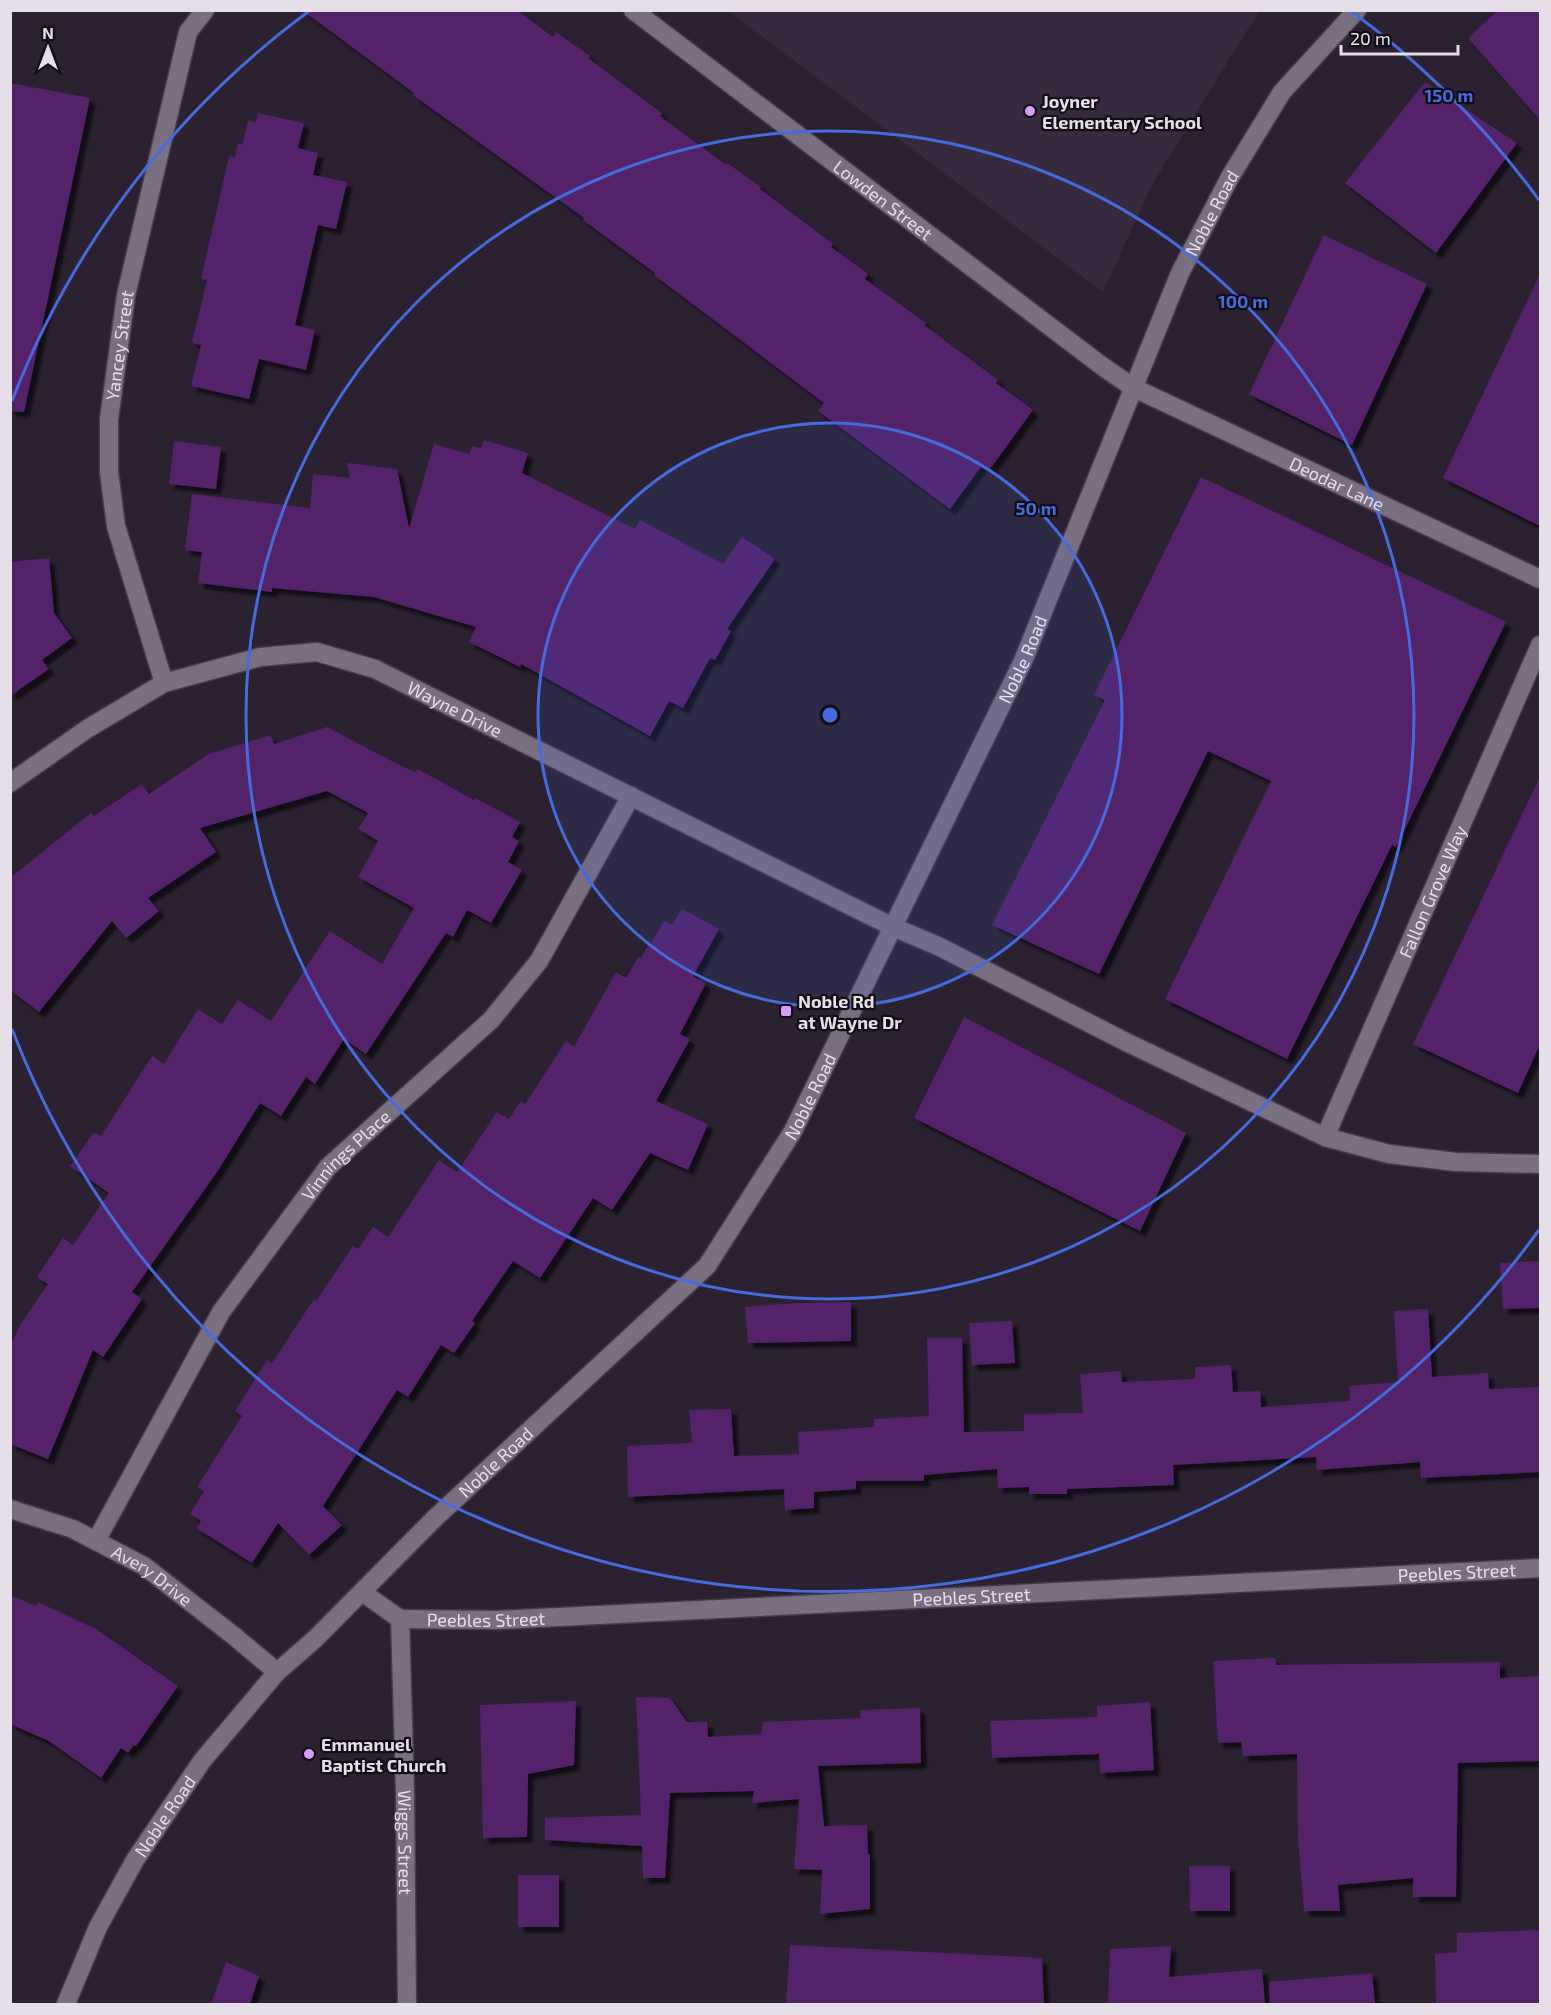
<svg xmlns="http://www.w3.org/2000/svg" width="1551" height="2015" font-family="'Exo 2',sans-serif">
<style>
.built{fill:#37293e}
.building{fill:#522269;filter:url(#shadow)}
.lines{fill:none;stroke-linecap:round;stroke-linejoin:round}
.minor-casing{stroke:#463d4b;stroke-width:21}
.minor{stroke:#7a6e81;stroke-width:18}
.ring{fill:none;stroke:#456bdc;stroke-width:3}
.poi-dot{fill:#d79bf9;stroke:#110d14;stroke-width:2}
.labels{text-anchor:middle;dominant-baseline:central;stroke-width:4.5;stroke-linejoin:round;paint-order:stroke}
.poi-label{font-size:18px;font-weight:bold;fill:#e6dfea;stroke:#110d14;text-anchor:start}
.street-label{font-size:18px;fill:#e6dfea;stroke:#110d14}
.centre{fill:#456bdc;stroke:#110d14;stroke-width:3}
.ring-label{font-size:18px;text-anchor:middle;font-weight:bold;fill:#456bdc;stroke:#110d14;stroke-width:4.5;stroke-linejoin:round;paint-order:stroke}
</style>
<defs>
<filter id="shadow"><feDropShadow dx="5.5" dy="5.5" stdDeviation="1.5" flood-color="#0009"/></filter>
</defs>
<rect width="100%" height="100%" fill="#2b2131"/>
<path class="built" d="M728,11H1259L1152,185L1103,292Z"/>
<path class="building" d="M302,10H517L553,37L556,32L590,56L588,58L662,113L660,116L726,165L727,163L761,187L760,189L833,244L831,247L868,274L865,279L926,323L924,325L998,380L996,383L1033,410L990,469L983,464L950,509L818,411L824,403L654,275L655,273L583,220L584,218L413,95L414,93Z
M1498,10H1540V120L1468,38Z
M1425,82L1517,143L1436,253L1345,183Z
M10,83L90,98L24,412L10,411Z
M258,113L304,123L298,148L318,153L313,175L347,182L336,229L318,225L295,325L315,330L306,370L259,359L249,399L191,386L201,345L192,343L207,280L201,279L229,156L235,157L238,143L242,145L248,121L256,122Z
M1324,235L1427,284L1352,445L1249,394Z
M1540,274V526L1443,478Z
M484,440L528,453L522,473L635,529L640,520L723,564L742,537L775,559L727,629L731,631L715,660L710,658L683,708L669,701L650,736L521,664L520,667L469,642L476,627L374,597L272,588V592L198,583L202,552L185,550L192,494L310,508L313,474L350,478L347,463L397,469L409,528L434,444L469,454L472,446L481,448Z
M174,441L221,447L216,489L169,484Z
M1201,477L1506,622L1396,847L1392,845L1287,1059L1165,999L1271,781L1208,751L1099,974L992,925L1105,700L1094,695Z
M49,558L54,613L72,638L42,660L49,669L10,696V562Z
M327,727L403,767L416,772L418,769L474,800L475,798L520,822L512,837L519,841L508,862L522,870L491,923L467,910L453,937L446,933L366,1054L344,1039L315,1084L306,1077L281,1116L260,1103L217,1172L132,1292L142,1299L103,1357L93,1350L48,1459L10,1444V1348L20,1325L48,1284L37,1277L63,1238L73,1245L109,1193L70,1166L94,1132L101,1136L152,1056L164,1064L198,1009L222,1024L238,1000L271,1021L330,931L382,964L414,908L358,877L378,841L358,829L368,813L327,791L200,828L216,852L148,898L159,911L126,938L112,921L39,1012L10,990V878L91,813L94,816L142,784L149,794L209,754L271,735L274,744Z
M1540,777V1044L1518,1093L1413,1044Z
M682,909L719,929L693,976L706,983L680,1034L690,1039L656,1101L708,1124L688,1170L650,1153L612,1210L593,1198L540,1278L513,1261L472,1321L475,1323L454,1353L441,1345L408,1397L397,1390L323,1506L342,1525L309,1555L278,1523L252,1563L196,1528L201,1521L190,1514L204,1491L197,1487L242,1416L235,1411L267,1360L272,1363L314,1299L316,1301L353,1246L358,1249L373,1227L388,1237L439,1160L457,1172L497,1112L509,1119L521,1101L525,1104L566,1041L574,1047L616,972L626,978L638,957L641,958L648,945L650,946L664,921L672,925Z
M964,1017L1186,1133L1140,1231L914,1118Z
M1540,1261V1308L1503,1309L1500,1263Z
M851,1302V1341L748,1343L745,1307L797,1303Z
M1428,1309L1432,1377L1488,1373L1489,1389L1540,1387V1472L1421,1478L1420,1462L1317,1470L1316,1457L1173,1465L1174,1485L1067,1489V1494H1029V1487L998,1488L997,1469L924,1475V1481H856V1489L814,1492V1508L785,1510L784,1489L628,1497L627,1446L692,1443L689,1410L731,1409L734,1456L799,1454L798,1432L874,1427V1419L929,1416L927,1338H962L964,1432L1024,1431V1414L1083,1413L1080,1374L1121,1371L1122,1382L1195,1379V1367L1231,1365L1233,1392L1260,1391L1261,1407L1350,1401L1349,1386L1398,1382L1394,1311Z
M1012,1321L1015,1363L972,1365L969,1323Z
M10,1595L36,1606L38,1602L96,1629L178,1686L136,1746L134,1745L128,1753L121,1748L101,1778L49,1741L10,1724Z
M1275,1658L1276,1665L1500,1662V1678L1540,1676V1761L1458,1763L1456,1897H1413V1878L1338,1885L1340,1911H1304L1298,1839L1297,1754L1243,1756L1241,1742L1218,1743L1213,1661Z
M636,1697L670,1698L687,1722H707L708,1737L761,1734L763,1722L861,1718L860,1710L920,1708L921,1763L818,1766L824,1826L867,1825L868,1854H870V1909L820,1914L822,1870L794,1869L799,1799L752,1803L754,1791L670,1793L665,1878H643L642,1846L545,1840V1818L641,1815Z
M576,1701L574,1765L528,1774L527,1837L483,1838L480,1705Z
M1150,1702L1154,1770L1100,1773L1099,1754L992,1758L990,1721L1097,1717V1706Z
M1189,1866H1230V1911H1190Z
M518,1875H559V1927H518Z
M1540,1930V2004H1436L1435,1954L1457,1952V1933Z
M790,1945L1042,1958L1044,2004H786Z
M1171,1946L1169,1977L1262,1969L1265,2004H1108L1110,1949Z
M226,1962L259,1976L250,2004H211Z
M1372,1973L1375,2004H1270L1269,1982Z"/>
<g class="lines">
<g class="minor-casing">
<g id="minor">
<path id="s1" d="M633,10L1102,366L1134,388L1540,579"/>
<path id="s2" d="M164,683L116,526L109,472V419L126,295L188,32L205,10"/>
<path id="s3" d="M10,783L87,729L164,683L260,657L317,652L375,669L893,927L938,946L1126,1042L1325,1137L1389,1154L1456,1162L1540,1164"/>
<path id="s4" d="M1325,1137L1540,645"/>
<path id="s5" d="M10,1509L73,1529L144,1566L234,1636L277,1672"/>
<path id="s6" d="M96,1541L221,1312L328,1167L491,1020L539,961L631,796"/>
<path id="s7" d="M362,1592L400,1619L405,1791L407,2004"/>
<path id="s8" d="M400,1619L497,1620L1540,1568"/>
<path id="s9" d="M66,2004L98,1927L135,1860L202,1761L277,1672L315,1639L435,1518L707,1266L793,1131L1023,661L1180,273L1230,177L1282,92L1357,10"/>
</g>
</g>
<use href="#minor" class="minor"/>
</g>
<circle cx="830" cy="715" r="292" fill="#456bdc" fill-opacity=".12"/>
<g class="ring">
<circle cx="830" cy="715" r="292"/>
<circle cx="830" cy="715" r="584"/>
<path d="M1539 1230A876 876 0 0 1 12 1029M12 401A876 876 0 0 1 309 11M1351 11A876 876 0 0 1 1539 200"/>
</g>
<g class="poi-dot">
<circle cx="1030" cy="111" r="6"/>
<rect x="780" y="1005" width="12" height="12" rx="3"/>
<circle cx="309" cy="1754" r="6"/>
</g>
<g class="labels">
<g class="poi-label">
<text x="1042" y="101">Joyner<tspan x="1042" dy="21">Elementary School</tspan></text>
<text x="798" y="1001">Noble Rd<tspan x="798" dy="21">at Wayne Dr</tspan></text>
<text x="321" y="1744">Emmanuel<tspan x="321" dy="21">Baptist Church</tspan></text>
</g>
<g class="street-label">
<text stroke="none"><textPath href="#s1" startOffset="314">Lowden Street</textPath></text>
<text stroke="none"><textPath href="#s9" startOffset="2157">Noble Road</textPath></text>
<text stroke="none"><textPath href="#s2" startOffset="346">Yancey Street</textPath></text>
<text stroke="none"><textPath href="#s1" startOffset="852">Deodar Lane</textPath></text>
<text stroke="none"><textPath href="#s9" startOffset="1672">Noble Road</textPath></text>
<text stroke="none"><textPath href="#s3" startOffset="490">Wayne Drive</textPath></text>
<text stroke="none"><textPath href="#s4" startOffset="268">Fallon Grove Way</textPath></text>
<text stroke="none"><textPath href="#s9" startOffset="1186">Noble Road</textPath></text>
<text stroke="none"><textPath href="#s6" startOffset="462">Vinnings Place</textPath></text>
<text stroke="none"><textPath href="#s9" startOffset="699">Noble Road</textPath></text>
<text stroke="none"><textPath href="#s8" startOffset="1058">Peebles Street</textPath></text>
<text stroke="none"><textPath href="#s5" startOffset="158">Avery Drive</textPath></text>
<text stroke="none"><textPath href="#s8" startOffset="572">Peebles Street</textPath></text>
<text stroke="none"><textPath href="#s8" startOffset="86">Peebles Street</textPath></text>
<text stroke="none"><textPath href="#s9" startOffset="213">Noble Road</textPath></text>
<text stroke="none"><textPath href="#s7" startOffset="270">Wiggs Street</textPath></text>
</g>
</g>
<circle cx="830" cy="715" r="9" class="centre"/>
<g class="ring-label">
<text x="1449" y="102">150 m</text>
<text x="1243" y="308">100 m</text>
<text x="1036" y="515">50 m</text>
</g>
<rect width="1551" height="2015" fill="none" stroke="#e6dfea" stroke-width="24"/>
<g transform="translate(48 48)" stroke="#110d14" stroke-width="4.5" paint-order="stroke">
<path d="M0-4.5L10 22L0 15L-10 22Z" fill="#e6dfea"/>
<text y="-9" font-size="16" font-weight="bold" text-anchor="middle" fill="#e6dfea">N</text>
</g>
<path d="M1341 45v9h117v-9" fill="none" stroke="#e6dfea" stroke-width="3"/>
<text x="1350" y="45" font-size="18" fill="#e6dfea" stroke="#110d14" stroke-width="4.5" paint-order="stroke">20 m</text>
</svg>
